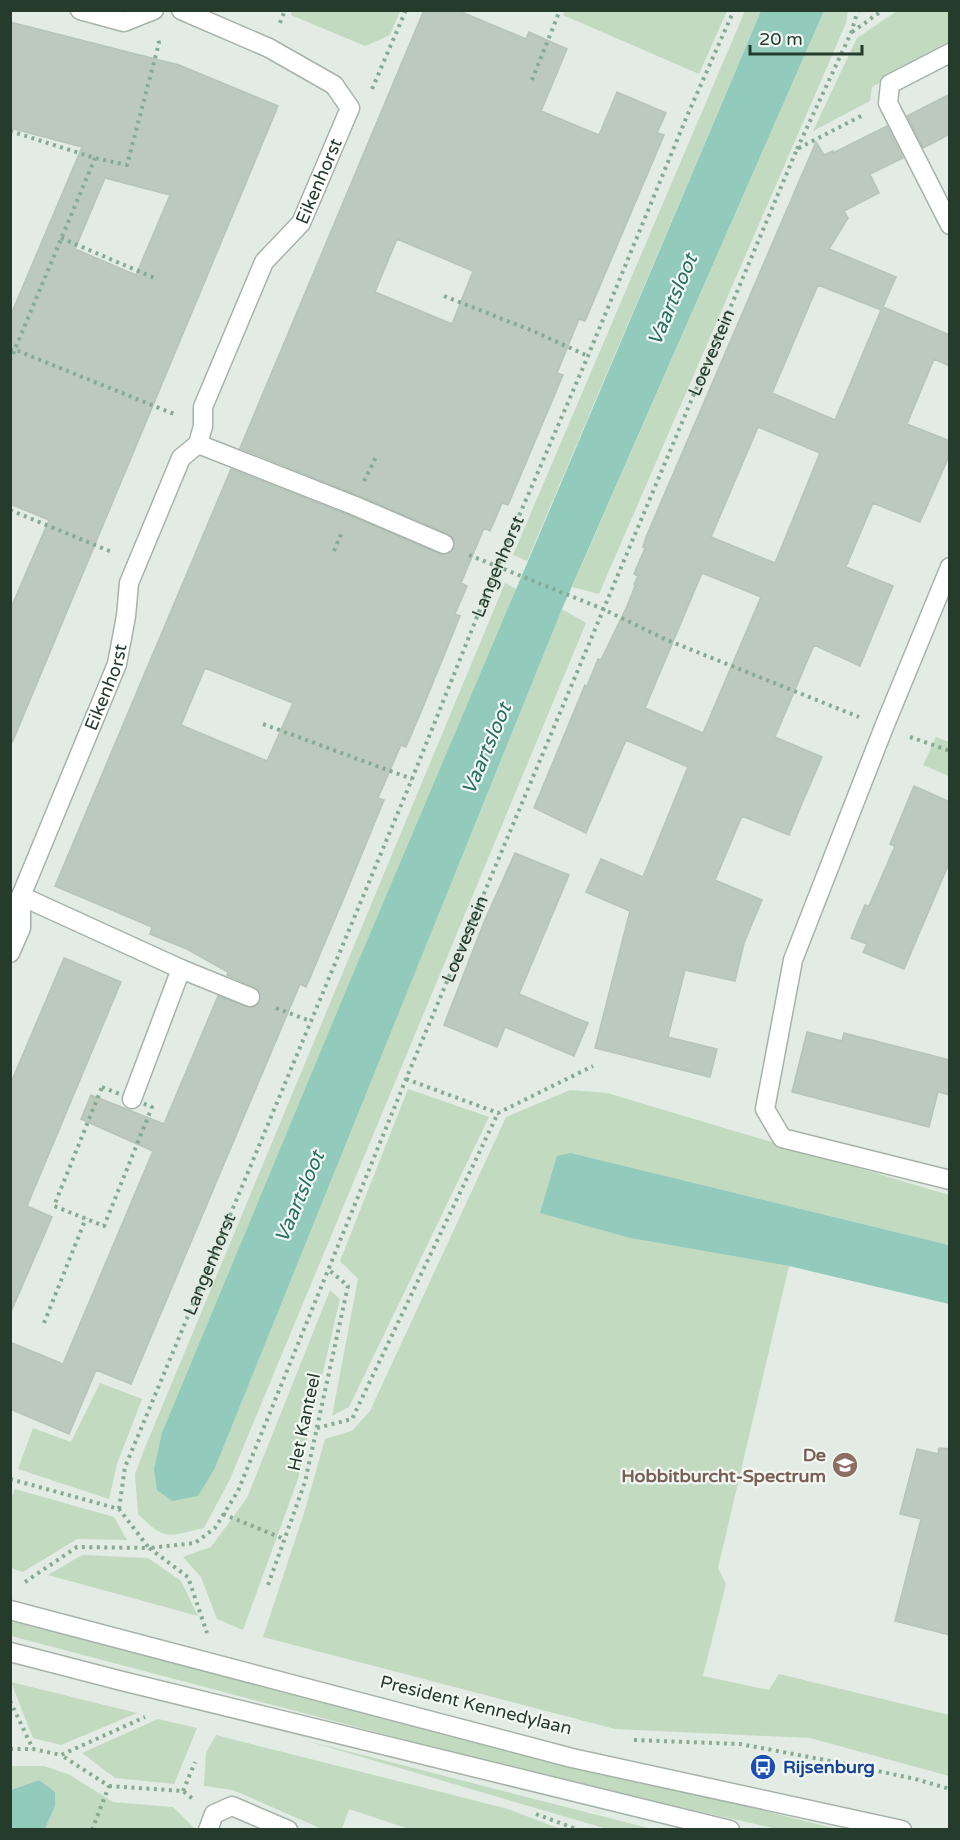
<svg xmlns="http://www.w3.org/2000/svg" width="960" height="1840" font-family="'Varela Round',sans-serif">
<style>
.green{fill:#c2dabf}
.water{fill:#92cabc}
.building{fill:#bcc9bf;stroke:#b6c4b9;stroke-width:1.5;fill-rule:evenodd}
.lines{fill:none;stroke-linecap:round;stroke-linejoin:round}
.pedestrian-casing{stroke:#a6b3aa;stroke-width:21}
.minor-casing{stroke:#a6b3aa;stroke-width:21}
.tertiary-casing{stroke:#a6b3aa;stroke-width:21}
.path{stroke:#87ab92;stroke-width:4;stroke-dasharray:3 4.5;stroke-linecap:butt}
.pedestrian{stroke:#fff;stroke-width:18}
.minor{stroke:#fff;stroke-width:18}
.tertiary{stroke:#fff;stroke-width:18}
.labels{text-anchor:middle;dominant-baseline:central;stroke-width:4.5;stroke-linejoin:round;paint-order:stroke}
.street-label{font-size:18px;fill:#253b2c;stroke:#f3f8f4}
.education-label{font-size:18px;font-weight:bold;fill:#785e54;stroke:#f3f8f4;text-anchor:end}
.transit-label{font-size:18px;font-weight:bold;fill:#164399;stroke:#f3f8f4;text-anchor:start}
.water-label{font-size:20px;font-style:italic;fill:#26705f;stroke:#f3f8f4}
</style>
<rect width="100%" height="100%" fill="#e3ebe5"/>
<path class="green" d="M292,10H400V11L390,35L365,46L291,15Z
M565,11V10L727,11L699,74L563,15Z
M745,11H761L527,561L513,555Z
M824,11H848L846,23L599,594L572,587Z
M897,11H949V44L872,87L870,101L813,131L857,38Z
M505,583L516,589L215,1468L562,609L586,623L230,1479L204,1528C168,1536 166,1542 138,1514L135,1474L144,1450Z
M936,737L949,742V776L923,765Z
M408,1089L489,1117L349,1407L332,1416L358,1279L340,1261Z
M570,1090L607,1093L949,1195V1245L571,1153L541,1213L630,1238L789,1266L718,1568L726,1584L703,1676L769,1690L779,1674L949,1715V1776L810,1738L615,1729L263,1637L305,1510L325,1439L352,1431L370,1411L506,1117Z
M330,1290L340,1299L298,1479L243,1630L217,1619L201,1577L183,1557L211,1547L247,1498Z
M100,1383L142,1399L117,1464L109,1499L18,1469L33,1428L71,1442Z
M15,1489L114,1517L127,1540L77,1539L23,1572L11,1568V1498Z
M82,1555L148,1558L181,1581L198,1616L48,1575Z
M10,1621L837,1829H777L547,1777L11,1636Z
M11,1682L137,1713L61,1745L33,1738Z
M158,1719L197,1728L174,1784L115,1778L82,1753Z
M216,1735L508,1809L560,1829H409L349,1809L342,1829H322L233,1790L204,1786L206,1753Z
M304,1740L652,1829H607Z
M10,1766H44L70,1775L113,1802L173,1807L195,1829H45L55,1806L39,1780L11,1790Z"/>
<path class="water" d="M761,11H824L562,609L215,1468L198,1496L172,1501L157,1490L154,1469L162,1433L345,993Z
M571,1153L949,1245V1304L789,1266L630,1238L540,1213L557,1156Z
M39,1780L55,1792V1806L45,1829H11V1790Z"/>
<path class="building" d="M424,10H457L526,39L529,32L567,49L541,111L599,135L617,92L666,113L657,133L664,135L585,321L579,319L557,373L563,375L508,505L502,503L490,531L484,528L461,583L467,586L455,614L460,616L423,707L406,747L401,745L378,798L384,800L343,900L306,987L300,984L131,1384L96,1370L69,1434L10,1409V1342L63,1364L153,1151L81,1119L91,1095L164,1124L218,996L251,1008L256,1006L261,1001V995L255,987L227,975L228,972L187,949L150,934L152,927L55,886L231,469L349,515L440,554L450,553L454,548L453,538L448,534L357,495L240,448ZM397,239L473,271L452,324L375,292ZM205,668L293,703L267,761L181,725Z
M10,22L179,65L278,106L12,743L10,610L49,520L10,504V317L82,147L10,128ZM105,178L170,195L136,275L75,249Z
M950,94V134L923,148L907,116Z
M887,126L903,158L870,174L879,193L844,211L848,218L829,249L896,277L883,307L950,335V366L934,359L907,424L950,441V454L920,522L873,503L846,567L893,586L871,639L860,666L814,645L775,737L822,757L800,808L789,835L742,816L715,880L762,900L744,943L735,981L685,970L668,1037L717,1049L710,1077L595,1048L630,911L586,892L601,859L643,877L688,767L626,740L586,833L534,808L585,685L587,686L598,659L601,660L627,606L635,586L634,584L638,576L634,574L645,548L643,547L646,537L816,142L824,155L833,151V153ZM818,285L881,310L835,420L772,393ZM758,427L820,453L775,563L711,537ZM702,573L761,597L703,733L645,708Z
M914,786L950,802V861L904,969L863,952L867,944L851,938L865,905L869,906L895,846L890,844Z
M515,853L569,875L519,994L588,1023L574,1056L505,1027L497,1047L444,1025L484,922Z
M64,958L121,982L27,1206L52,1217L10,1314V1085Z
M807,1032L842,1041L844,1033L950,1060V1095L938,1092L929,1127L792,1092Z
M939,1448L950,1449V1635L895,1621L921,1519L900,1514L917,1449L938,1454Z"/>
<g class="lines">
<g class="pedestrian-casing">
<path id="pedestrian" d="M198,444L353,505L444,544
M181,969L250,997"/>
</g>
<g class="minor-casing">
<g id="minor">
<path d="M80,10L124,22L154,10"/>
<path d="M950,53L890,84L888,103L950,225"/>
<path d="M950,567L884,727L793,960L765,1109L782,1138L950,1180"/>
<path d="M21,896L181,969L132,1099"/>
<path id="s3" d="M10,953L21,928V896L117,664L126,616L129,583L181,458L198,444L203,426V407L264,262L301,223L350,108L334,85L269,48L181,10"/>
<path d="M208,1830L214,1814L232,1806L288,1830"/>
</g>
</g>
<g class="tertiary-casing">
<path id="tertiary" d="M10,1610L572,1758L902,1830
M10,1652L122,1681L730,1830"/>
</g>
<g class="path">
<path d="M280,23L285,10"/>
<path d="M852,32L883,10"/>
<path d="M532,80L560,10"/>
<path d="M372,89L406,10"/>
<path d="M10,131L95,158L127,165L159,43L158,39"/>
<path d="M797,149L851,33L858,10"/>
<path d="M61,238L157,279"/>
<path d="M444,296L533,331L588,356"/>
<path d="M10,350L18,351L174,414"/>
<path d="M10,361L95,158"/>
<path d="M364,481L377,455"/>
<path d="M10,510L112,552"/>
<path d="M334,551L342,532"/>
<path d="M469,555L603,609L667,640L859,717"/>
<path d="M263,724L412,779"/>
<path d="M910,737L950,751"/>
<path d="M276,1008L310,1021"/>
<path d="M406,1079L498,1113L593,1066"/>
<path d="M102,1087L152,1107L104,1226L54,1206Z"/>
<path d="M44,1323L86,1218"/>
<path d="M317,1428L352,1419L498,1113"/>
<path id="s1" d="M10,1479L119,1509L149,1548L195,1543L215,1528L238,1491L406,1079L797,149L863,115"/>
<path id="s2" d="M119,1509L125,1467L412,779L497,567L588,356L687,116L734,10"/>
<path d="M223,1514L284,1539"/>
<path d="M25,1582L77,1547L149,1548L188,1577L207,1633"/>
<path d="M268,1585L305,1482L348,1286L328,1269"/>
<path d="M10,1701L33,1749"/>
<path d="M634,1740L740,1744L836,1762L915,1779L950,1789"/>
<path d="M10,1749H33L61,1755"/>
<path d="M109,1786L183,1791L193,1799"/>
<path d="M183,1791L195,1762"/>
<path d="M536,1814L579,1830"/>
<path d="M92,1830L109,1786L61,1755L145,1717"/>
</g>
<use href="#pedestrian" class="pedestrian"/>
<use href="#minor" class="minor"/>
<use href="#tertiary" class="tertiary"/>
</g>
<defs>
<g id="school-disc" transform="scale(1.35)"><circle r="9.5" fill="#8d6e63" stroke="#f3f8f4"/><path d="M0-5L7-2L0 1L-7-2ZM-4 1L0 2.5L4 1V4Q0 6-4 4Z" fill="#fff"/></g>
<g id="bus-disc" transform="scale(1.35)"><circle r="9.5" fill="#1a4fb4" stroke="#f3f8f4"/><path d="M-5-6H5V4H4V6H2V4H-2V6H-4V4H-5ZM-3.5-4V0h7V-4ZM-3.5 1.2v1.5H-2V1.2ZM2 1.2v1.5H3.5V1.2Z" fill="#fff"/></g>
</defs>
<g fill-rule="evenodd">
<use href="#school-disc" x="845" y="1465"/>
<use href="#bus-disc" x="763" y="1767"/>
</g>
<g class="labels">
<g class="street-label">
<text stroke="none"><textPath href="#s3" startOffset="844">Eikenhorst</textPath></text>
<text stroke="none"><textPath href="#s1" startOffset="1510">Loevestein</textPath></text>
<text stroke="none"><textPath href="#s2" startOffset="1017">Langenhorst</textPath></text>
<text stroke="none"><textPath href="#s3" startOffset="285">Eikenhorst</textPath></text>
<text stroke="none"><textPath href="#s1" startOffset="874">Loevestein</textPath></text>
<text stroke="none"><textPath href="#s2" startOffset="262">Langenhorst</textPath></text>
<text transform="translate(304 1422) rotate(-78)">Het Kanteel</text>
<text transform="translate(476 1705) rotate(14)">President Kennedylaan</text>
</g>
<g class="education-label">
<text x="826" y="1455">De<tspan x="826" dy="21">Hobbitburcht-Spectrum</tspan></text>
</g>
<g class="transit-label">
<text x="783" y="1767">Rijsenburg</text>
</g>
<g class="water-label">
<text transform="translate(673 300) rotate(-67)">Vaartsloot</text>
<text transform="translate(487 749) rotate(-67)">Vaartsloot</text>
<text transform="translate(300 1197) rotate(-67)">Vaartsloot</text>
</g>
</g>
<rect width="960" height="1840" fill="none" stroke="#253b2c" stroke-width="24"/>
<path d="M750 45v9h112v-9" fill="none" stroke="#253b2c" stroke-width="3"/>
<text x="759" y="45" font-size="18" fill="#253b2c" stroke="#f3f8f4" stroke-width="4.5" paint-order="stroke">20 m</text>
</svg>
